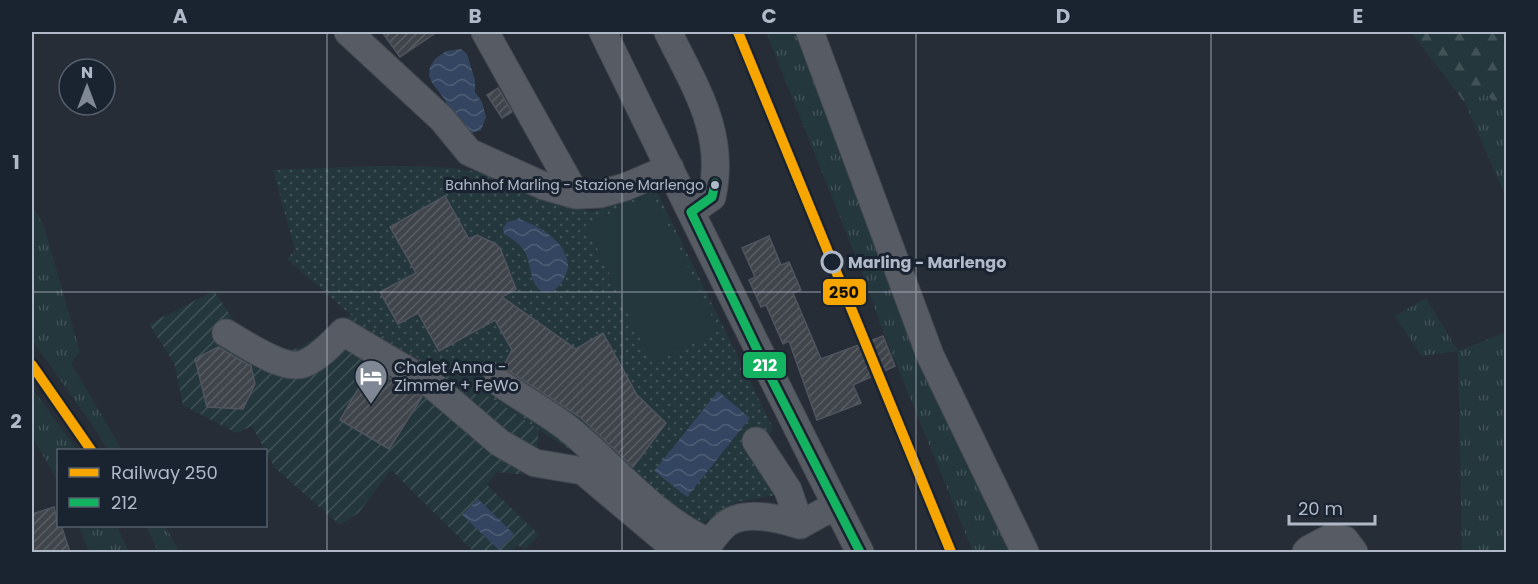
<svg xmlns="http://www.w3.org/2000/svg" width="1538" height="584" font-family="Poppins,sans-serif">
<style>
.grass{fill:url(#grass-tufts)}
.forest{fill:url(#forest-firs)}
.park{fill:url(#park-dots)}
.garden{fill:url(#garden-furrows)}
.pitch{fill:#24373c}
.water{fill:url(#water-waves)}
.building{fill:url(#building-hatch);stroke:#4f545e;stroke-width:1.5}
.lines{fill:none;stroke-linecap:round;stroke-linejoin:round}
.minor-casing{stroke:#43484f;stroke-width:29}
.minor{stroke:#575c64;stroke-width:27}
.bus-1-casing{stroke:#1a2330;stroke-width:14}
.bus-1{stroke:#13b361;stroke-width:9}
.rail-1-casing{stroke:#1a2330;stroke-width:15}
.rail-1{stroke:#f7a600;stroke-width:10}
.grid{fill:none;stroke:#b0b9c8;stroke-width:1.5;stroke-opacity:0.55}
.bus-dot{fill:#b0b9c8;stroke:#1a2330;stroke-width:2}
.stop-dot{fill:#1a2330;stroke:#b0b9c8;stroke-width:3}
.labels{text-anchor:middle;dominant-baseline:central;stroke-width:6;stroke-linejoin:round;paint-order:stroke}
.bus-label{font-size:14px;fill:#b0b9c8;stroke:#1a2330;text-anchor:end}
.stop-label{font-size:16px;font-weight:bold;fill:#b0b9c8;stroke:#1a2330;text-anchor:start}
.poi-label{font-size:16px;fill:#b0b9c8;stroke:#1a2330;text-anchor:start}
.line-badge{stroke:#1a2330;stroke-width:2}
.badge-label{font-size:16px;text-anchor:middle;font-weight:bold;fill:#fff}
.pale-badge-label{font-size:16px;text-anchor:middle;font-weight:bold;fill:#111}
.neatline{fill:none;stroke:#b0b9c8;stroke-width:2}
.grid-label{font-size:20px;text-anchor:middle;font-weight:bold;fill:#b0b9c8}
</style>
<defs>
<pattern id="grass-tufts" width="24" height="20" patternUnits="userSpaceOnUse" patternTransform="scale(1.5)"><rect width="24" height="20" fill="#24373c"/><path d="M3 7l-1-3M5 7V3M7 7l1-3M15 17l-1-3M17 17v-4M19 17l1-3" fill="none" stroke="#415257"/></pattern>
<pattern id="forest-firs" width="22" height="20" patternUnits="userSpaceOnUse" patternTransform="scale(1.5)"><rect width="22" height="20" fill="#24373c"/><path d="M5 1l3.5 6h-7zM16 11l3.5 6h-7z" fill="#415257"/></pattern>
<pattern id="park-dots" width="8" height="8" patternUnits="userSpaceOnUse" patternTransform="scale(1.5)"><rect width="8" height="8" fill="#24373c"/><path d="M2 2h.1M6 6h.1" fill="none" stroke="#415257" stroke-width="1.8" stroke-linecap="round"/></pattern>
<pattern id="garden-furrows" width="10" height="10" patternUnits="userSpaceOnUse" patternTransform="scale(1.5)"><rect width="10" height="10" fill="#24373c"/><path d="M-1 1l2-2M0 10L10 0M9 11l2-2" fill="none" stroke="#415257"/></pattern>
<pattern id="water-waves" width="16" height="10" patternUnits="userSpaceOnUse" patternTransform="scale(1.5)"><rect width="16" height="10" fill="#334560"/><path d="M0 5q4-4 8 0t8 0" fill="none" stroke="#4e5e75"/></pattern>
<pattern id="building-hatch" width="6" height="6" patternUnits="userSpaceOnUse" patternTransform="scale(1.5)"><rect width="6" height="6" fill="#40454c"/><path d="M-1 1l2-2M0 6l6-6M5 7l2-2" fill="none" stroke="#595e64"/></pattern>
</defs>
<rect width="100%" height="100%" fill="#272d36"/>
<path class="grass" d="M766,32H810L1025,552H973L880,324L867,285Z
M1486,94L1506,114V198L1465,103Z
M32,206L44,226L80,352L71,363L122,450H108L93,426L32,340Z
M1426,298L1458,351L1506,332V552H1462L1458,351L1421,356L1395,316Z
M32,388L77,450H58V482L32,436Z
M79,526H117L129,552H89Z
M146,526H165L177,547L176,552H158Z"/>
<path class="forest" d="M1411,32H1506V114L1486,94L1465,103Z"/>
<path class="park" d="M370,166C404,166 440,165 473,171C514,180 553,197 592,212L655,188L773,428L752,456L776,495L737,502L695,528L539,430L495,400L438,371L351,315L287,259L295,250L273,170Z"/>
<path class="garden" d="M214,291L239,328L280,352L299,348L351,315L438,371L495,400L539,430L535,463L530,475L497,472L487,485L539,535L525,550L518,545L508,552H474L391,470L359,512L340,525L275,468L252,426L236,433L183,405L174,363L149,324Z"/>
<path class="pitch" d="M652,193L719,331L652,363L586,225Z"/>
<path class="water" d="M461,49L467,54L475,80V92L482,102L486,117L481,130L463,136L448,114L446,101L432,83L429,75L430,67L435,59L446,51Z
M519,219C539,226 565,240 568,264C569,275 554,301 540,290C528,280 532,259 522,248C518,242 510,238 504,234L503,228L507,222Z
M718,391L750,418L687,497L654,471Z
M478,499L514,534L499,550L462,515Z"/>
<path class="building" d="M382,32H437L400,57Z
M498,88L512,112L502,118L487,95Z
M445,196L469,239L477,235L494,243L500,248L516,289L502,297L576,349L603,333L637,395L666,423L633,467L580,417L503,367L512,350L495,320L439,351L418,313L398,324L380,292L416,273L390,227Z
M769,236L781,265L789,262L801,290L793,293L821,359L883,336L895,366L853,385L861,403L817,420L789,341L783,344L766,305L761,307L749,280L755,277L742,248Z
M218,347L251,366L255,384L243,409L207,407L195,359Z
M371,367L422,397L389,449L340,420Z
M54,507L58,525H61L70,552H32V514Z"/>
<g class="lines">
<g class="minor-casing">
<path id="minor" d="M348,32L442,119L469,152L544,186L576,195L600,194L625,187L670,168
M485,32L576,195
M603,32C688,206 772,380 860,552
M668,32C695,87 726,133 712,197L691,212
M810,32L930,355L1025,552
M226,333C244,343 283,371 303,364C318,359 332,343 343,332L432,385L500,443L535,463L583,471L672,546L690,552
M497,381C521,398 547,412 570,430C616,468 654,518 709,542
M756,441L788,490L800,525
M704,552C709,543 722,525 731,521C751,511 780,519 800,525L836,505
M1306,552L1309,549L1332,537L1345,540L1354,552"/>
</g>
<use href="#minor" class="minor"/>
<g class="bus-1-casing">
<path id="bus-1" d="M715,183L712,197L691,212L765,366L860,552"/>
</g>
<use href="#bus-1" class="bus-1"/>
<g class="rail-1-casing">
<path id="rail-1" d="M738,32L951,552
M32,365L91,450"/>
</g>
<use href="#rail-1" class="rail-1"/>
</g>
<path class="grid" d="M327,32V552M622,32V552M916,32V552M1211,32V552M32,292H1506"/>
<defs>
<g id="hotel-pin" transform="scale(1.725)"><path d="M0 17L-7.5 6A9.5 9.5 0 1 1 7.5 6Z" fill="#808895" stroke="#1a2330"/><path d="M-6-4.5h1.5V1H6V5H4.5V3h-9V5H-6ZM-4 0a1.8 1.8 0 1 1 3.6 0ZM.5 0V-2.5h3Q6-2.5 6 0Z" fill="#fff"/></g>
</defs>
<g fill-rule="evenodd">
<use href="#hotel-pin" x="371" y="376"/>
</g>
<circle class="bus-dot" cx="715" cy="185" r="5"/>
<circle class="stop-dot" cx="832" cy="262" r="10"/>
<g class="labels">
<g class="bus-label">
<text x="704" y="185">Bahnhof Marling - Stazione Marlengo</text>
</g>
<g class="stop-label">
<text x="848" y="262">Marling - Marlengo</text>
</g>
<g class="poi-label">
<text x="394" y="367">Chalet Anna -<tspan x="394" dy="18">Zimmer + FeWo</tspan></text>
</g>
</g>
<g class="line-badge">
<rect x="822" y="278" width="45" height="28" rx="6" fill="#f7a600"/>
<rect x="742" y="351" width="45" height="28" rx="6" fill="#13b361"/>
</g>
<g class="badge-label">
<text x="765" y="371">212</text>
</g>
<g class="pale-badge-label">
<text x="844" y="298">250</text>
</g>
<rect width="1538" height="584" fill="none" stroke="#1a2330" stroke-width="66"/>
<rect x="57" y="449" width="210" height="78" fill="#1a2330" stroke="#565f6d" stroke-width="1.5"/>
<rect x="69" y="468" width="30" height="9" fill="#f7a600" stroke="#565f6d" stroke-width="1.5"/>
<text x="111" y="479" font-size="18" fill="#b0b9c8">Railway 250</text>
<rect x="69" y="498" width="30" height="9" fill="#13b361" stroke="#565f6d" stroke-width="1.5"/>
<text x="111" y="509" font-size="18" fill="#b0b9c8">212</text>
<g transform="translate(87 87)"><circle r="28" fill="#1a2330" stroke="#565f6d" stroke-width="1.5"/>
<path d="M0-4.5L10 22L0 15L-10 22Z" fill="#808895"/>
<text y="-9" font-size="16" font-weight="bold" text-anchor="middle" fill="#b0b9c8">N</text>
</g>
<path d="M1289 515v9h86v-9" fill="none" stroke="#b0b9c8" stroke-width="3"/>
<text x="1298" y="515" font-size="18" fill="#b0b9c8" stroke="#1a2330" stroke-width="4.5" paint-order="stroke">20 m</text>
<rect x="33" y="33" width="1472" height="518" class="neatline"/>
<g class="grid-label">
<text x="180" y="23">A</text>
<text x="475" y="23">B</text>
<text x="769" y="23">C</text>
<text x="1063" y="23">D</text>
<text x="1358" y="23">E</text>
<text x="16" y="169">1</text>
<text x="16" y="428">2</text>
</g>
</svg>
